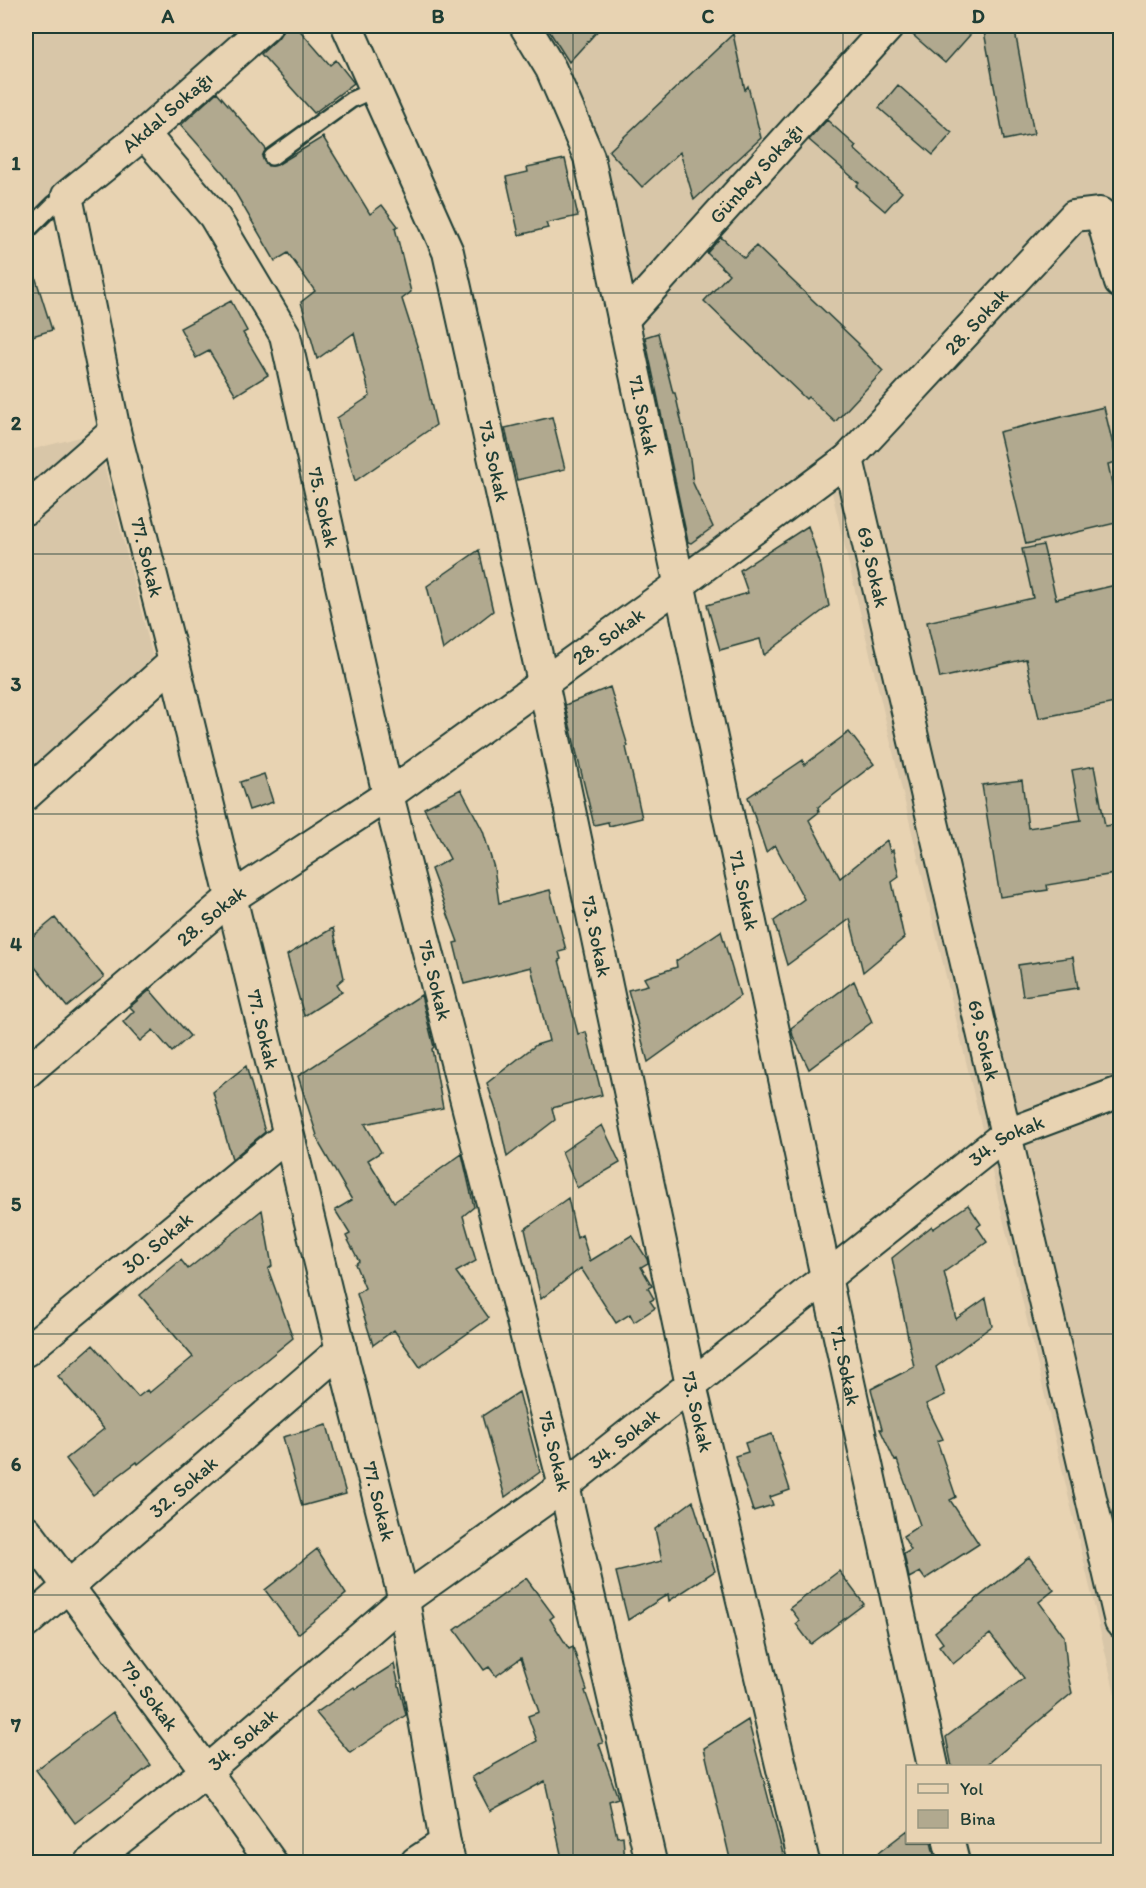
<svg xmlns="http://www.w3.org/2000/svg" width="1146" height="1888" font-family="Itim,sans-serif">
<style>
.built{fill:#d8c6a8}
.building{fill:#b1a98f;stroke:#1f3d34;stroke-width:1.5}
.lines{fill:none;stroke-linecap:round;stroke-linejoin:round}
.lane-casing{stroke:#1f3d34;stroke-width:20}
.street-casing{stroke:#1f3d34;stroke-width:34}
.lane{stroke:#e8d3b2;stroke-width:15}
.street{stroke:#e8d3b2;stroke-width:30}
.grid{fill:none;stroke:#1f3d34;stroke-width:1.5;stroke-opacity:0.55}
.labels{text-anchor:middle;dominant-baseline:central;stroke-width:6;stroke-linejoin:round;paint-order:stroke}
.street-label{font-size:20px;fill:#1f3d34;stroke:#e8d3b2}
.neatline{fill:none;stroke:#1f3d34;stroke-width:2}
.grid-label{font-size:20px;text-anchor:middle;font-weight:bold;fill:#1f3d34}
</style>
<rect width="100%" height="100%" fill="#e8d3b2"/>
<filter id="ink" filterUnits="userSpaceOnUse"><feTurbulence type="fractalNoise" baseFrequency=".0167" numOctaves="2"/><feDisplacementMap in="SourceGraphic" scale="12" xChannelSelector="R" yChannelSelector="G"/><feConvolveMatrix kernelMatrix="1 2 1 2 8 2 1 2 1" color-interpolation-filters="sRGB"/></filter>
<g filter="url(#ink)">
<path class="built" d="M26,26H270L26,235Z
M511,26H1120V1715L825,463L664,586L582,161L544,76Z
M96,433L161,689L26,804V451Z"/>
<path class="building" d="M283,26H296L330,65L336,60L354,83L314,113L261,54L278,38L282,32Z
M546,26H602L569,62Z
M906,26H978L945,63L906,29Z
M983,26H1014L1034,134L1004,140Z
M733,34L745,90L748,86L761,138L694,200L680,152L642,187L609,151Z
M898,85L952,133L933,155L879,108Z
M217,92L266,149L262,157L268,166L277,165L323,137L370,214L382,205L398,226L395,228L411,292L402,299L420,355L436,425L355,481L337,418L370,396L354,333L317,359L301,302L315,291L288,253L275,261L225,175L181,125Z
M827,120L856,146L854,149L902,192L885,211L856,186L859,183L809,140Z
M565,159L578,216L546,223L548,228L519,235L506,177L528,172L527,167Z
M721,237L744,258L756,246L859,344L858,345L883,371L835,422L808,397L806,399L704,301L729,274L707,253Z
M30,260L52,330L26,338V261Z
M231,301L247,331L243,333L268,375L236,395L209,351L196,358L180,328Z
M658,333L673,393H675L690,459L693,483L713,527L691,543L688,542L645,337Z
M1104,407L1117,462L1108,464L1120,522L1026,544L999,432Z
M552,417L565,469L517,480L505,428Z
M808,526L820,563L829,606L764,655L760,639L720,650L707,605L748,593L740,570Z
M1043,545L1056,599L1120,584V702L1039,718L1026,659L940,678L927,622L1033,598L1022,549Z
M479,550L493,611L443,650L427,586Z
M610,687L628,746L626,747L642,818L609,826L608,822L594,825L565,705Z
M849,732L874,764L818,807L819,812L809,820L840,878L887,840L890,852L893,850L899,877L892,882L904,938L863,972L850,919L787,965L774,921L804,899L775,845L766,852L748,797L803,760L804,765Z
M1094,766L1105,826L1120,824V873L1047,885L1048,890L1000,897L982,785L1022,780L1028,828L1081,820L1072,770Z
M264,774L273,802L249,810L240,782Z
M461,789L483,831L494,868L499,903L550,890L566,950L559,952L561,959L559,960L578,1034L586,1032L602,1095L552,1108L555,1120L507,1157L499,1119L487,1083L536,1045L549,1041L531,967L464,984L454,943L458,942L431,869L450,859L424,808Z
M55,918L104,977L67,1007L26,956V942Z
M333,928L344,978L337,984L342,992L304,1016L287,955Z
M721,931L740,996L648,1062L628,990L648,985L644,978L677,967L676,961Z
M1073,957L1078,988L1023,996L1018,965Z
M854,981L872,1022L809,1069L793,1036L791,1028Z
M150,990L190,1036L172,1052L153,1030L140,1041L123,1022L134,1011L130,1007Z
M421,995L434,1047L432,1049L443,1108L365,1124L381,1152L368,1160L394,1202L462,1154L474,1207L463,1216L476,1261L456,1272L489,1318L420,1367L394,1330L373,1345L357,1294L365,1288L355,1264L359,1261L346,1236L350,1234L335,1210L352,1200L320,1145L298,1076Z
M246,1066L265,1132L232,1159L213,1092Z
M602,1125L620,1163L577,1188L562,1152Z
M568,1198L577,1238L582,1235L590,1261L632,1235L647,1259L648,1263L641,1267L652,1286L648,1288L654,1299L650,1301L655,1308L634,1322L630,1314L616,1323L581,1268L541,1299L525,1229Z
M968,1205L981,1224L977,1227L987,1242L944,1272L956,1319L986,1298L992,1326L936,1367L945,1395L926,1404L943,1439L937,1441L956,1497L950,1500L979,1544L925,1579L920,1572L909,1578L904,1554L911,1550L903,1536L920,1525L897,1460L895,1461L880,1429H882L871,1389L914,1367L892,1258L932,1226L933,1229Z
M262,1210L272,1266L268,1269L293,1338L138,1464L137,1462L93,1495L66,1459L104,1429L58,1376L93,1345L138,1397L147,1390L149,1393L193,1357L140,1295L181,1260L188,1269Z
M519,1392L540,1472L505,1497L482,1416Z
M327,1425L346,1494L302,1506L283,1437Z
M772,1434L790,1490L770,1497L773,1505L753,1511L735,1456L748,1452L745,1443Z
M693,1501L715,1571L669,1601L668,1594L628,1620L616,1572L662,1561L655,1529Z
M317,1549L346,1594L298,1634L265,1590Z
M1029,1557L1054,1590L1039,1602L1064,1636L1067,1666L1066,1667L1072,1693L984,1767H952L946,1737L1024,1678L990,1634L953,1664L939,1646L943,1643L935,1632Z
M839,1571L864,1604L811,1644L796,1624L800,1621L790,1608Z
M526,1578L554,1616L550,1619L569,1649L573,1647L587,1690L585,1691L603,1743L599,1744L618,1798L609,1801L617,1837L623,1836L625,1863H563L545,1781L490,1811L472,1777L537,1741L528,1716L539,1712L521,1658L496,1676L489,1667L484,1670L455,1630Z
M394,1664L406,1715L350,1753L316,1713L354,1687L355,1689Z
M113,1712L151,1765L75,1823L36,1770Z
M748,1720L783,1854L771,1863H731L704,1748Z
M908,1830V1842H931L936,1863H865Z"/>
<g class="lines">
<g class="lane-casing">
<path id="lane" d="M272,157L351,100L375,89
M26,232L54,204L67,196"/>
</g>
<g class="street-casing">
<g id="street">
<path id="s1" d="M266,26L144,134L67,196L115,431L174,662L341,1350L404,1600L445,1843L450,1862"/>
<path id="s2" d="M347,26L448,252L543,682L691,1385L804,1862"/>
<path id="s3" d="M525,26L551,69L589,157L826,1277L933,1766"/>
<path id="s4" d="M144,134L214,216L285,335L388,795L564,1486L651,1862"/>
<path id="s5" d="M623,320L889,26"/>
<path id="s6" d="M848,459L1120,1622"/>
<path d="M26,509L115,431"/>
<path d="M26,795L174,662"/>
<path id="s7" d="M26,1073L231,898L388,795L679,585L848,459L1074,216L1100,213L1120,283"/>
<path id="s8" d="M26,1351L288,1135"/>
<path id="s9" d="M26,1530L206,1771L271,1862"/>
<path id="s10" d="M26,1623L341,1350"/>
<path d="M949,1842L954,1862"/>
<path id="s11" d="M91,1862L206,1771L404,1600L564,1486L1005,1135L1120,1092"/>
<path d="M416,1862L445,1843"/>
</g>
</g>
<use href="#lane" class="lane"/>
<use href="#street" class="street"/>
</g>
</g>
<path class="grid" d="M303,26V1862M573,26V1862M843,26V1862M26,293H1120M26,554H1120M26,814H1120M26,1074H1120M26,1334H1120M26,1595H1120"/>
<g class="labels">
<g class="street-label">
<text transform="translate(167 112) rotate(-41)">Akdal Sokağı</text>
<text stroke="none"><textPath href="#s5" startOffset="198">Günbey Sokağı</textPath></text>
<text stroke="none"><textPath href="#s7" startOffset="1215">28. Sokak</textPath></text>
<text stroke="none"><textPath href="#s3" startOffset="410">71. Sokak</textPath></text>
<text stroke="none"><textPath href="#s2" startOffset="462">73. Sokak</textPath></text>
<text stroke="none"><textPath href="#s4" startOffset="423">75. Sokak</textPath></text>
<text stroke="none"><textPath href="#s1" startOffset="632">77. Sokak</textPath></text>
<text stroke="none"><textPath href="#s6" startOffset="111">69. Sokak</textPath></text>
<text stroke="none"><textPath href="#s7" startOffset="729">28. Sokak</textPath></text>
<text stroke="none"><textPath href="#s3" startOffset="896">71. Sokak</textPath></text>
<text stroke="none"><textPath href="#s7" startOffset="243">28. Sokak</textPath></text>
<text stroke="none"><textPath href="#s2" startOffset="948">73. Sokak</textPath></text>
<text stroke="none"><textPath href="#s4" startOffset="909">75. Sokak</textPath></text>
<text stroke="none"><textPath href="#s1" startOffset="1118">77. Sokak</textPath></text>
<text stroke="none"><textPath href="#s6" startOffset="597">69. Sokak</textPath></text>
<text stroke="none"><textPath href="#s11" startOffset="1167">34. Sokak</textPath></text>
<text stroke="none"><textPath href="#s8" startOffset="170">30. Sokak</textPath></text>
<text stroke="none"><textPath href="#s3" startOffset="1382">71. Sokak</textPath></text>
<text stroke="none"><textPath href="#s2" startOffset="1434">73. Sokak</textPath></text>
<text stroke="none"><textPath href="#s11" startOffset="681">34. Sokak</textPath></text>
<text stroke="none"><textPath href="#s4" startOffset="1395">75. Sokak</textPath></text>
<text stroke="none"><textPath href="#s10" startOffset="208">32. Sokak</textPath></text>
<text stroke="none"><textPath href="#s1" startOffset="1604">77. Sokak</textPath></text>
<text stroke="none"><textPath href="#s9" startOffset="207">79. Sokak</textPath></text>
<text stroke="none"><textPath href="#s11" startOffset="195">34. Sokak</textPath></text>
</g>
</g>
<rect width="1146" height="1888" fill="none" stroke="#e8d3b2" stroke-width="66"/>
<rect x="906" y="1765" width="195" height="78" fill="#e8d3b2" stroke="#989780" stroke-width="1.5"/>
<rect x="918" y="1784" width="30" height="9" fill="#e8d3b2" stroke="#989780" stroke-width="1.5"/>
<text x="960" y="1795" font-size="18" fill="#1f3d34">Yol</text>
<rect x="918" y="1810" width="30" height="18" fill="#b1a98f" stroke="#989780" stroke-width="1.5"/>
<text x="960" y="1825" font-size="18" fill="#1f3d34">Bina</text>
<rect x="33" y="33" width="1080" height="1822" class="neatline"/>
<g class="grid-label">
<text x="168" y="23">A</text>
<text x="438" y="23">B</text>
<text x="708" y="23">C</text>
<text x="978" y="23">D</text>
<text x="16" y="170">1</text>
<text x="16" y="430">2</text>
<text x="16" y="691">3</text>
<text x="16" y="951">4</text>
<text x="16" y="1211">5</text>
<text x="16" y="1471">6</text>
<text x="16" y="1732">7</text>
</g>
</svg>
